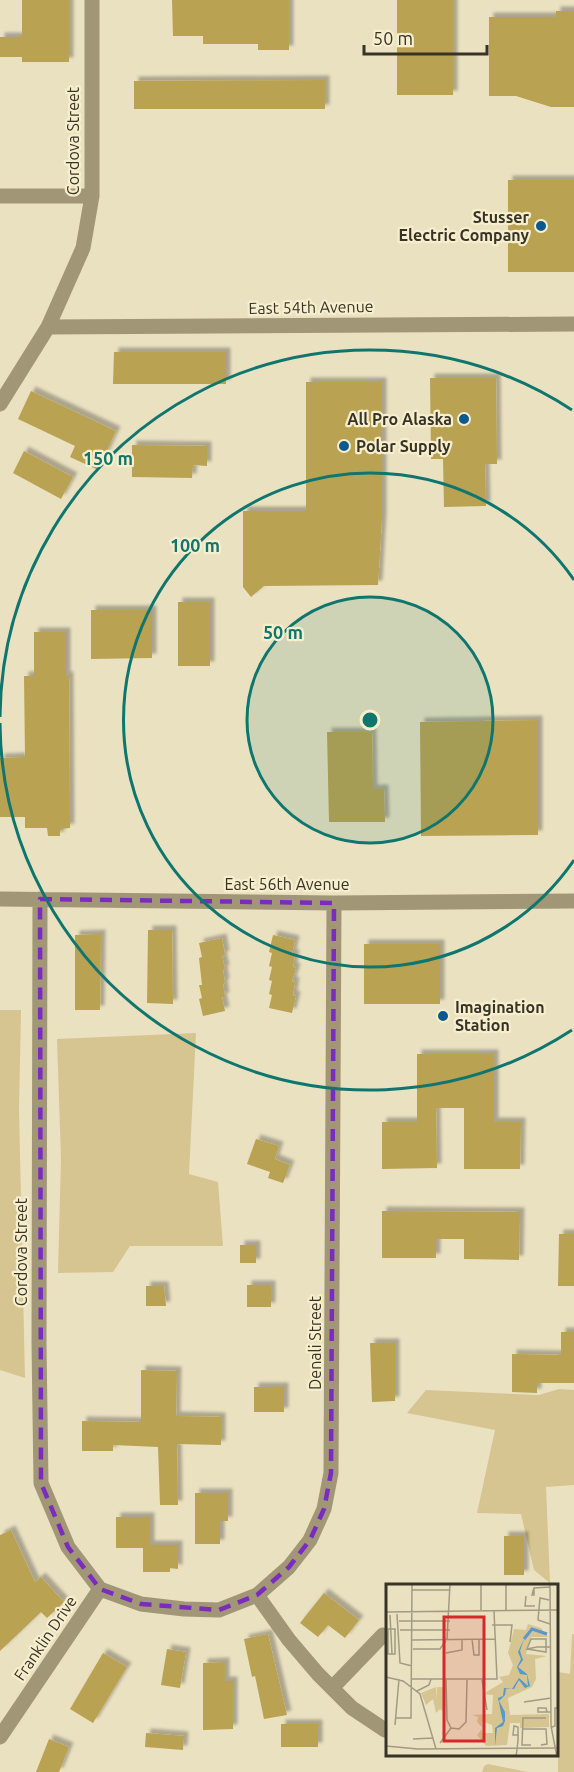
<svg xmlns="http://www.w3.org/2000/svg" width="574" height="1772" font-family="Ubuntu,sans-serif">
<style>
.green{fill:#d6c590}
.building{fill:#baa252;filter:url(#shadow)}
.lines{fill:none;stroke-linecap:round;stroke-linejoin:round}
.street{stroke:#a19776;stroke-width:15}
.marked{fill:none;stroke:#7b2cbf;stroke-width:4.5;stroke-dasharray:12 8;stroke-linejoin:round}
.ring{fill:none;stroke:#0f766e;stroke-width:3}
.poi-dot{fill:#0b5a8d;stroke:#f7eece;stroke-width:2}
.labels{text-anchor:middle;dominant-baseline:central;stroke-width:4.5;stroke-linejoin:round;paint-order:stroke}
.street-label{font-size:16px;fill:#373327;stroke:#f7eece}
.poi-label{font-size:16px;font-weight:bold;fill:#373327;stroke:#f7eece;text-anchor:end}
.inset-river{fill:none;stroke:#5798cd;stroke-width:3}
.inset-road{fill:none;stroke:#a29b83;stroke-width:1.5}
.view{fill:#d62828;fill-opacity:0.15;stroke:#d62828;stroke-width:3}
.inset-edge{fill:none;stroke:#373327;stroke-width:3}
.centre{fill:#0f766e;stroke:#f7eece;stroke-width:3}
.ring-label{font-size:18px;text-anchor:middle;font-weight:bold;fill:#0f766e;stroke:#f7eece;stroke-width:4.5;stroke-linejoin:round;paint-order:stroke}
</style>
<defs>
<filter id="shadow"><feDropShadow dx="4.5" dy="-4.5" stdDeviation="1.5" flood-color="#0004"/></filter>
</defs>
<rect width="100%" height="100%" fill="#eae1c1"/>
<path class="green" d="M0,1010H21L19,1110L25,1378L0,1370Z
M196,1033L189,1174L218,1182L223,1246H130L113,1272L58,1273L61,1158L57,1039Z
M559,1389L574,1390V1485L546,1487L550,1583L534,1570L521,1514L477,1513L495,1430L407,1413L426,1390L539,1395Z
M572,1634H574V1772H558V1672L570,1674Z
M488,1764L528,1772H482L484,1766Z"/>
<path class="building" d="M22,0H69V62H22V57H0V37H22Z
M172,0H289V50H258V44H203V36H173Z
M397,0H453V95H397Z
M556,11H574V107H551L516,96H489V17H556Z
M325,80V109H134V81Z
M508,180H574V272H508Z
M114,352H226V384H113Z
M430,378H496L497,464H485L486,506L444,507L443,459H431Z
M306,382H382V518L378,585L264,586L251,597L243,587V511H306Z
M31,391L116,431L98,470L70,457L75,446L18,419Z
M132,445L207,446V466L193,465L192,478L132,477Z
M24,451L73,477L61,499L13,473Z
M178,602H210V666H178Z
M91,610H152V658L91,659Z
M34,632H66V676H69L70,828L60,829V836H48L47,828H25V817H0V758L25,757L24,676H34Z
M538,720V835L421,836L420,722Z
M327,732H372L373,789H384L385,822H329Z
M148,930H172L173,1004L147,1003Z
M101,934L100,1010H75V935Z
M273,935L295,940L292,954H295L293,967L296,968L292,981L295,982L293,995L296,996L292,1013L269,1008L272,995L269,994L272,981L269,980L272,967L269,966L272,953L269,952Z
M222,938L225,955L222,956L225,969L223,970L225,983L223,984L225,997H222L225,1011L203,1016L199,999L202,998L199,985H202L199,958L202,957L199,943Z
M364,944H440V1004H364Z
M417,1054H494V1122H521L520,1169H464V1108H436L437,1168L382,1169V1122H417Z
M256,1139L279,1146L275,1159L290,1165L283,1183L268,1178L270,1172L247,1164Z
M382,1211L520,1212L519,1260L464,1259V1239H436V1258H382Z
M559,1234H574V1286H558Z
M240,1245H256V1263H240Z
M247,1285H271V1307H247Z
M146,1286H164L166,1306H146Z
M561,1332H574V1383H537V1393L512,1392V1354L561,1355Z
M370,1343H395V1401L372,1402Z
M141,1370L177,1371L176,1416L221,1417V1445L177,1444L178,1505H160L158,1447L113,1445V1451H82V1421L141,1422Z
M254,1387H284V1412H254Z
M195,1493H228V1521H220V1544H195Z
M116,1517H150V1545H178V1569L170,1568V1572H143V1548H116Z
M11,1530L35,1582L41,1577L64,1602L47,1618L41,1612L0,1651V1535Z
M504,1536H524V1575H504Z
M324,1593L359,1620L345,1638L328,1625L318,1637L300,1623Z
M268,1634L287,1715L264,1719L255,1676L252,1677L244,1639Z
M167,1649L186,1652L180,1688L161,1685Z
M103,1653L127,1667L93,1723L70,1709Z
M225,1662V1681H233V1729L203,1730V1663Z
M281,1724H318V1747H281Z
M146,1733L184,1736L183,1750L145,1747Z
M49,1739L69,1747L59,1772H36Z"/>
<g class="lines">
<path class="street" d="M0,196H92
M48,327L574,324
M0,404L48,327L83,248L92,196V0
M0,899L334,903L574,901
M40,899L39,1344L41,1483L68,1547L100,1589
M100,1589L141,1604L184,1609L219,1610L257,1595L289,1567L310,1540L324,1509L331,1473L334,903
M257,1595L289,1640L318,1674L352,1708L385,1730
M332,1688L383,1635
M0,1737L100,1589"/>
</g>
<path class="marked" d="M40,899L334,903L331,1473L324,1509L310,1540L289,1567L257,1595L219,1610L141,1604L100,1589L68,1547L41,1483Z"/>
<circle cx="370" cy="720" r="123" fill="#0f766e" fill-opacity=".12"/>
<g class="ring">
<circle cx="370" cy="720" r="123"/>
<path d="M574 860A247 247 0 1 1 574 580"/>
<path d="M572 1030A370 370 0 0 1 0 723M0 717A370 370 0 0 1 572 410"/>
</g>
<g class="poi-dot">
<circle cx="541" cy="226" r="6"/>
<circle cx="464" cy="419" r="6"/>
<circle cx="344" cy="446" r="6"/>
<circle cx="443" cy="1016" r="6"/>
</g>
<g class="labels">
<g class="street-label">
<text transform="translate(73 141) rotate(-90)">Cordova Street</text>
<text transform="translate(311 307) rotate(-1)">East 54th Avenue</text>
<text x="287" y="884">East 56th Avenue</text>
<text transform="translate(21 1252) rotate(-90)">Cordova Street</text>
<text transform="translate(315 1343) rotate(-90)">Denali Street</text>
<text transform="translate(45 1638) rotate(-56)">Franklin Drive</text>
</g>
<g class="poi-label">
<text x="529" y="217">Stusser<tspan x="529" dy="18">Electric Company</tspan></text>
<text x="452" y="419">All Pro Alaska</text>
<text x="356" y="446" text-anchor="start">Polar Supply</text>
<text x="455" y="1007" text-anchor="start">Imagination<tspan x="455" dy="18">Station</tspan></text>
</g>
</g>
<g transform="translate(386 1584)">
<rect width="172" height="172" fill="#eae1c1"/>
<path d="M142,40L155,44L162,53H145L140,70L161,72L149,75L150,95L146,103L122,114L124,131L163,130V143L134,144V139H124L121,161L100,162L91,151L96,145V149H107L106,141L96,137V143L91,138L92,133L86,131L106,130L107,111L97,110L117,98L113,93L123,91L127,81L122,69L128,45L140,46ZM50,103V117L51,103H59V129L54,125L50,129L47,115L40,121L35,109Z" fill="#d6c590"/>
<path d="M138,55L134,67L137,76L132,83L141,90L144,102L139,104L133,96L128,105H120L119,111L113,117L119,128V137L117,142L111,144L109,162V144L117,138L112,114L117,112L118,104L126,105L133,94L142,102L141,91L134,90L131,83L135,75L132,68Z" fill="#5798cd"/>
<path class="inset-river" d="M138,55L146,45L161,50"/>
<path class="inset-road" d="M95,0V26M120,0V26M164,0L165,142L171,173M148,4L146,11H148V4L164,3M26,6H64M140,12L139,22H149M163,16L154,14L152,36L164,40M0,28L173,26M11,30L14,79L26,82M4,31L6,70M13,37H64M106,41H126L124,58M2,45H9V70H2ZM14,46H64M86,55L88,71H93V55M26,56L109,55M27,65H54L61,55L64,0M141,65L160,68V55H145L141,65L151,63H164M60,69L76,66V55M0,93L17,97L34,110L50,165M26,95H111L108,27M60,95L61,136L65,144M96,96L101,126M31,107L43,101L45,95M138,118L165,114M161,128L160,124H152V128H165M10,134H25L26,0M9,141L13,95M166,143L169,142V124H173M65,144L73,145L80,138L81,96M137,145H160L161,160L155,161M27,155L47,154M54,159L65,144M145,161H136L137,134H160M0,162L32,165M31,165L173,164M130,173L132,157V143L128,142L127,151H132"/>
<path class="view" d="M58,33H98V157H58Z"/>
<rect width="172" height="172" class="inset-edge"/>
</g>
<circle cx="370" cy="720" r="9" class="centre"/>
<g class="ring-label">
<text x="108" y="465">150 m</text>
<text x="195" y="552">100 m</text>
<text x="283" y="639">50 m</text>
</g>
<path d="M364 45v9h123v-9" fill="none" stroke="#373327" stroke-width="3"/>
<text x="373" y="45" font-size="18" fill="#373327" stroke="#f7eece" stroke-width="4.5" paint-order="stroke">50 m</text>
</svg>
